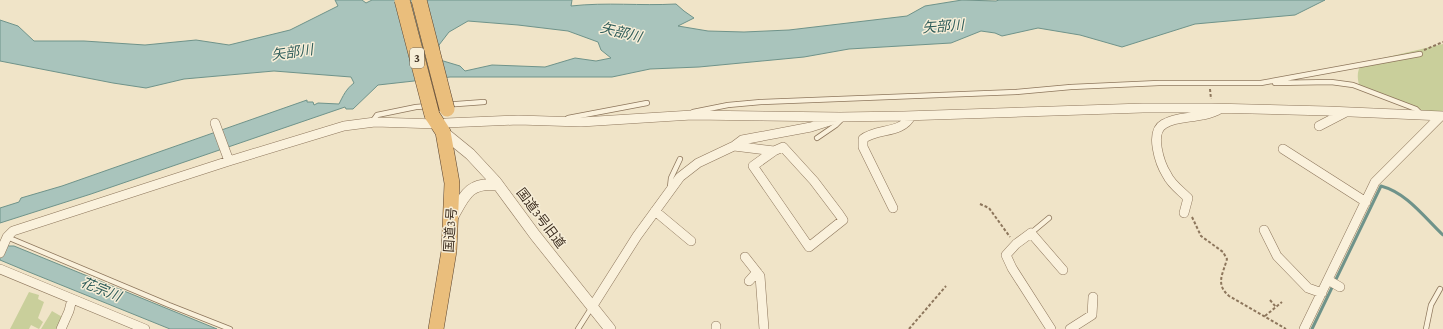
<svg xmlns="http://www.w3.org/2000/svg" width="1443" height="329" font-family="'Crimson Pro','Noto Sans JP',serif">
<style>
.green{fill:#c9cf9b}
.water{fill:#a9c4bc;stroke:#6f938a;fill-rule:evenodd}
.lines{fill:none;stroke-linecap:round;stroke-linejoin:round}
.stream{stroke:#6f938a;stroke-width:3}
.service-casing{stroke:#8d765c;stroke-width:6}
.minor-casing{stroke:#8d765c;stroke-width:10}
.tertiary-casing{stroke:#8d765c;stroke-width:12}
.trunk-casing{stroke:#5b4430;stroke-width:16}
.path{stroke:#8d765c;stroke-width:2;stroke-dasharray:3 2;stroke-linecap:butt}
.service{stroke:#faf1dc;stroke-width:4.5}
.minor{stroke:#faf1dc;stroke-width:9}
.tertiary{stroke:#faf1dc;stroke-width:11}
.trunk{stroke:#eabe7c;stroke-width:15}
.trunk-bridge-casing{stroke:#5b4430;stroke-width:16;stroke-linecap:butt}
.trunk-bridge{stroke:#eabe7c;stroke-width:15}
.labels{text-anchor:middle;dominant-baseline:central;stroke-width:3;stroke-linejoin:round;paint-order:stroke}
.shield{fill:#f7eed8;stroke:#756857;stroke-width:1}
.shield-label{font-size:12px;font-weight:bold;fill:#3d2e20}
.street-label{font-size:13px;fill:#3d2e20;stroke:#f7eed8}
.water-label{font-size:14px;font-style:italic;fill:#2f5d5a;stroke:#f7eed8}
</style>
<rect width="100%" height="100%" fill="#f0e4c8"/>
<path class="green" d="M1443,44V112L1414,111L1359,85C1357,76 1357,71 1362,63Z
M29,292L39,295L38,299L44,302L38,318L43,322L39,329L31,325L29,329H10Z
M52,311L64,318L58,329H41Z"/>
<path class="water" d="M335,0H362L366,3L372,0H572L571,6C606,2 641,6 676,4L684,11L694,18L678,26L708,31L744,32L789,30L907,16L925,6L962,0L996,1L999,0H1325L1295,15L1195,24L1122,47L1080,35L1038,28L1002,36L995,33L981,31L951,43L849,49L804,57L699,67L650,69L612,77H450L378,85L353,109H346L345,107L91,194L0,223V208L19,202L21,198L62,186L307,100V102H313L314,105L318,103L339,104C343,96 346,89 354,83L351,77L274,71L184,79L146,88L113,83L0,61V20L18,26L34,41H84L145,45L196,40L229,45L290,30L338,6ZM468,21L518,25L568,31L598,42L601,50L611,58L596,61L575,58L545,67L492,65L465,71L460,66L440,60L439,45L449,32Z
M0,241L9,246H14L217,329H170L24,270L0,260Z"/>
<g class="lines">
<path class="stream" d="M1312,329L1381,186C1407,193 1424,217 1443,235"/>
<g class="service-casing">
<path id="service" d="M1275,83L1331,82L1353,85L1416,109L1421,114
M693,112L728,105L761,102L1016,92L1071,87L1159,83H1261L1420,54
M568,118L647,103
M372,122L377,115L416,107L484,102
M817,138L836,125L844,117
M670,187L671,178L680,159
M1031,233L1049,218
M7,237L169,305L230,329
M578,329L592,307
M1426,329L1431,305L1440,289"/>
</g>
<g class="minor-casing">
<path id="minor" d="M215,123L229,161
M446,123L518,120L581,122L692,115L840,117L904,116L1143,108H1211L1328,111L1443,116
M1319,126L1346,112
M734,146L774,151L783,147L814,181L839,214L843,220L809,247L753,166L774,151
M1283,149L1366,202
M893,208L863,147V139C877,128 902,134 911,116
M655,211L691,241
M1184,213L1188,198C1181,191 1171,184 1167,175C1160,164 1149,132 1164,124C1175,117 1191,118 1203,115C1208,114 1213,112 1218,110
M1264,230L1277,256L1308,288L1322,293
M0,253L7,237L13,231L229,161L344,126L375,122L437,124
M745,257L760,276L764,329
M0,269L145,329
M1328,280L1340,287
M749,281L757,272
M592,307L637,236L680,177L698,163L734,146L742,140L811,127L833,120
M61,329L69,311L72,299
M716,329V326
M1051,329L1012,268L1006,255L1016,244L1031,233L1063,270
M1070,329L1092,315L1093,297
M1304,329L1375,182L1441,116"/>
</g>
<g class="tertiary-casing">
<path id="tertiary" d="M443,132L470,154L496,182L535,235L610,329
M451,220C464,197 468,181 498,185"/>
</g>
<g class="trunk-casing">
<path id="trunk" d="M432,115L443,132L452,183L449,251L436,329"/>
</g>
<path class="path" d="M1424,50L1443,42
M1210,89L1211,99
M980,204L989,208L1010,237
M1192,217L1201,236L1223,252L1227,259C1223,274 1215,284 1229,296L1286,329
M1270,300L1276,307
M1265,316L1282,302
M909,329L946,286"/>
<use href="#service" class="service"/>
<use href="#minor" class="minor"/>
<use href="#tertiary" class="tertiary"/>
<use href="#trunk" class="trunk"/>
<g class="trunk-bridge-casing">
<path id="trunk-bridge" d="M402,0L432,115
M419,0L447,109"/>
</g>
<use href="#trunk-bridge" class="trunk-bridge"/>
</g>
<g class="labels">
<rect class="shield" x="410" y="48" width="14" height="20" rx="3"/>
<g class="shield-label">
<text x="417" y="58">3</text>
</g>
<g class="street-label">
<text transform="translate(541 218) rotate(53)">国道3号旧道</text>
<text transform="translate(450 230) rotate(-86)">国道3号</text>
</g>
<g class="water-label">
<text transform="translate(943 26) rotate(-4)">矢部川</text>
<text transform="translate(621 32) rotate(14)">矢部川</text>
<text transform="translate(292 52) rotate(-8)">矢部川</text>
<text transform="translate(101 289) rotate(22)">花宗川</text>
</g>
</g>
</svg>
